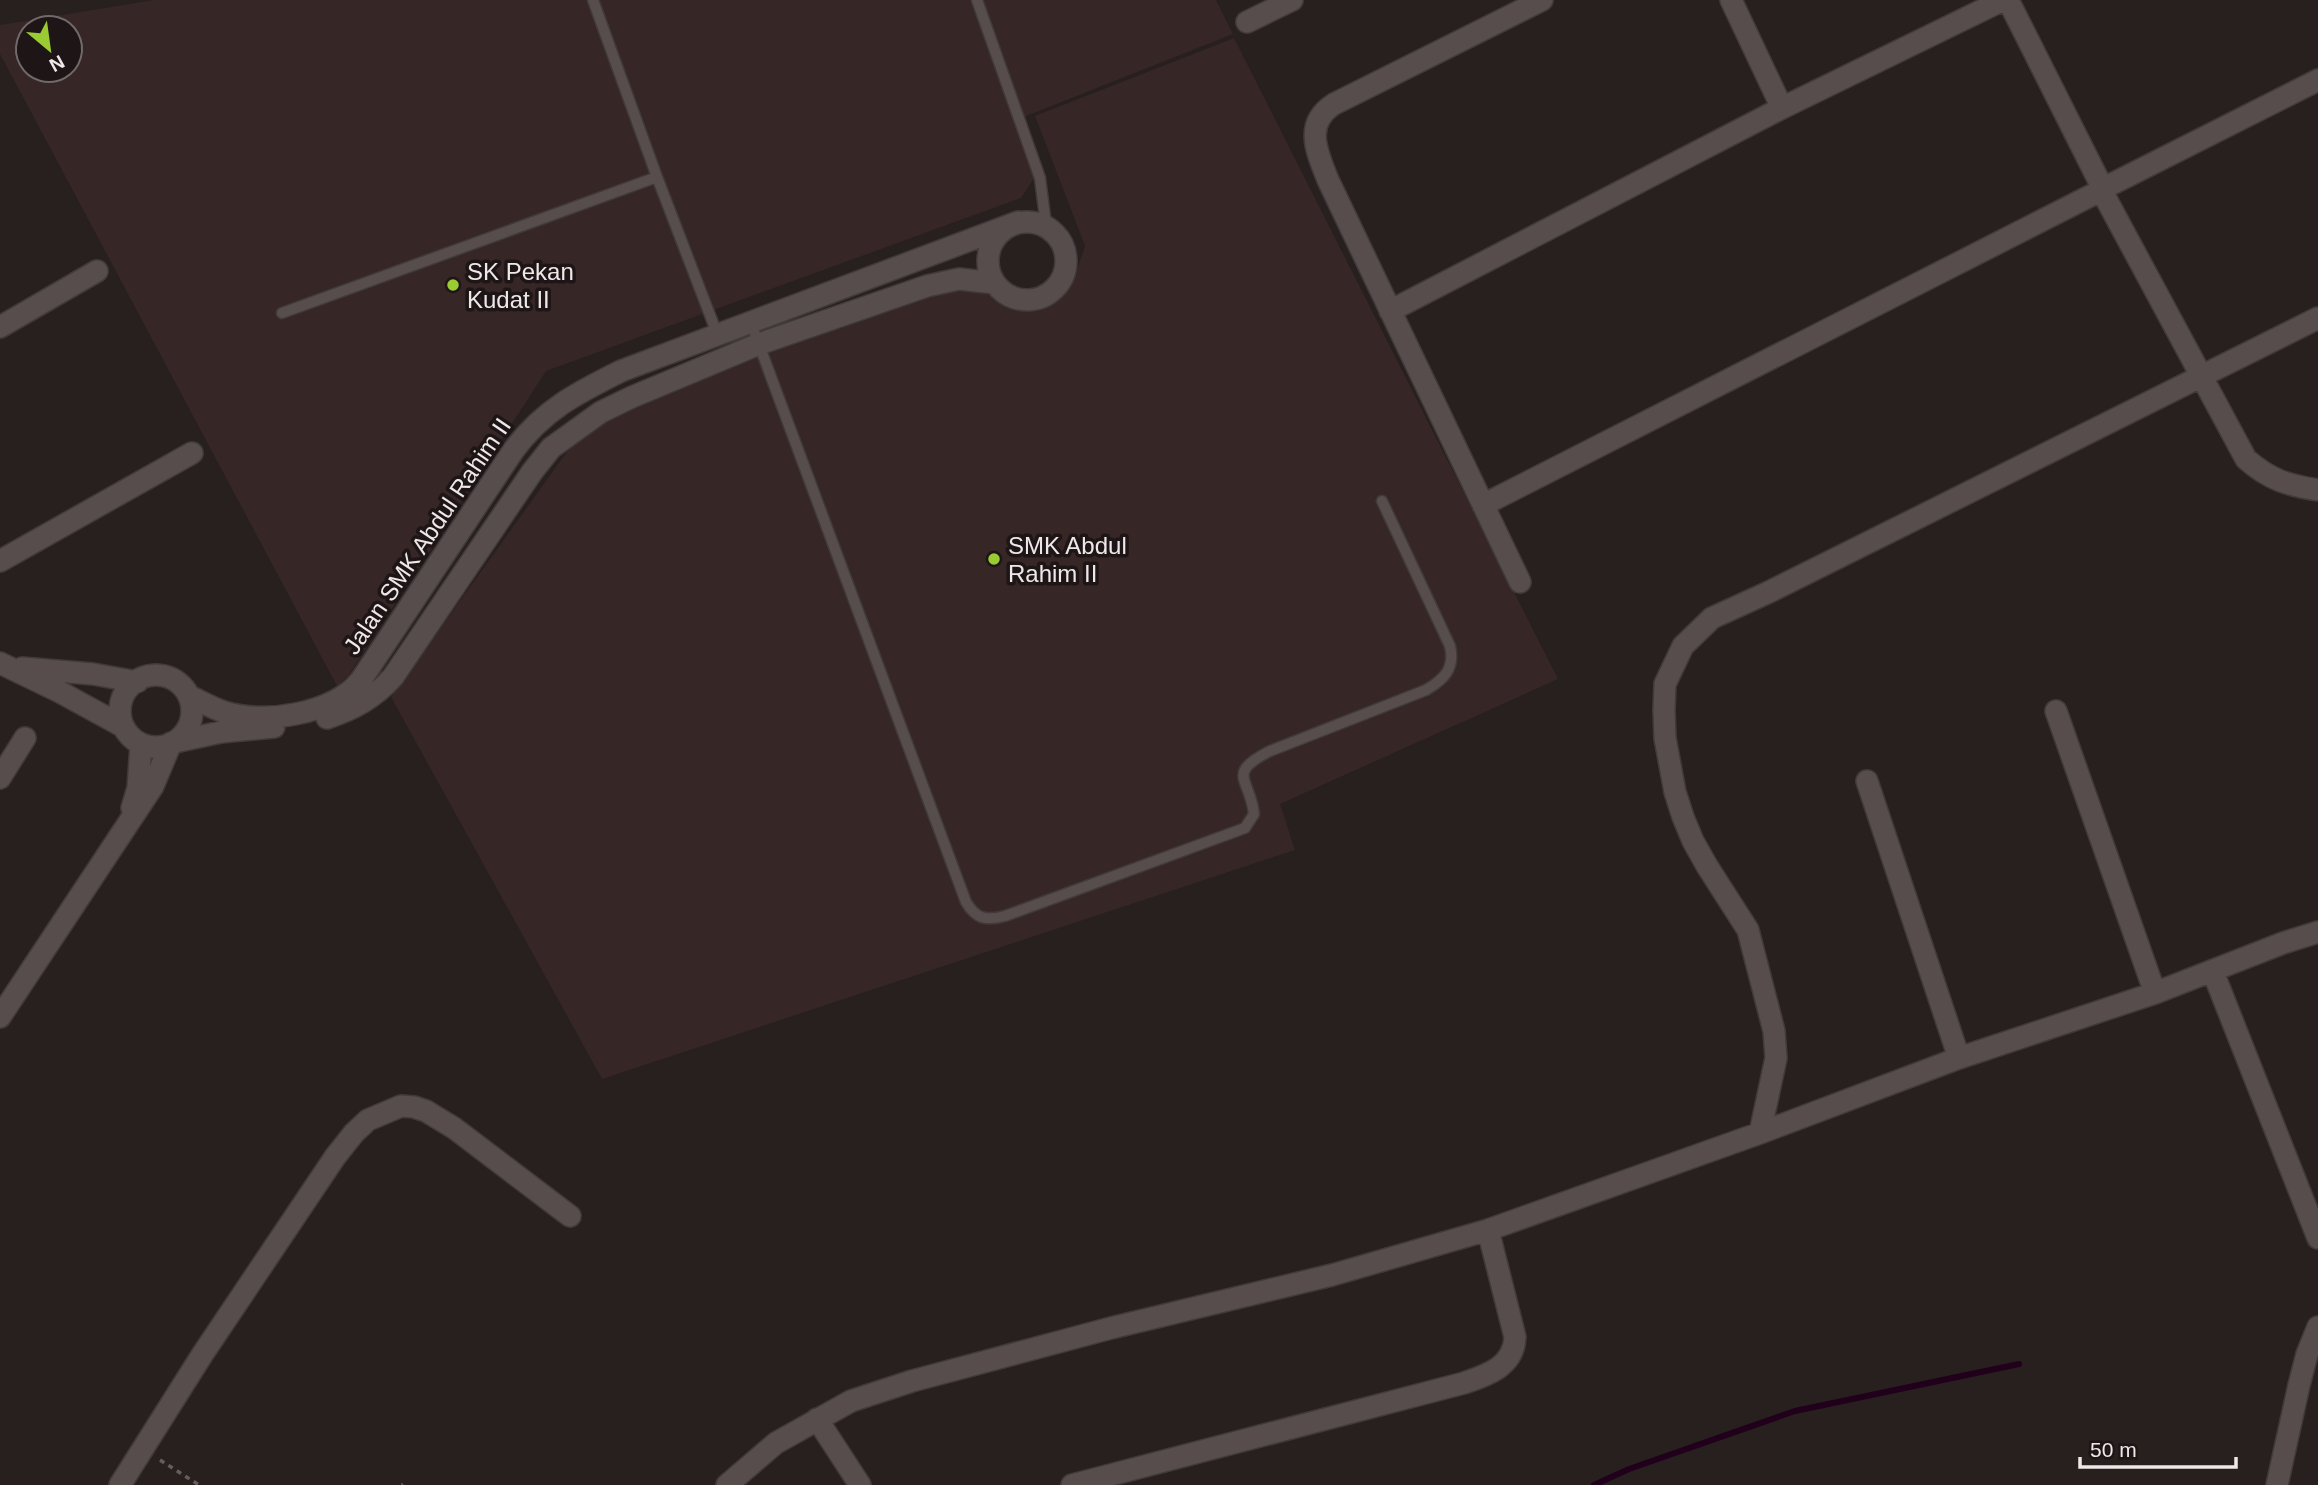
<svg xmlns="http://www.w3.org/2000/svg" width="2318" height="1485" font-family="Helvetica,sans-serif">
<style>
.built{fill:#362626;fill-rule:evenodd}
.lines{fill:none;stroke-linecap:round;stroke-linejoin:round}
.stream{stroke:#20001b;stroke-width:6}
.service-casing{stroke:#413a3a;stroke-width:13}
.minor-casing{stroke:#413a3a;stroke-width:24}
.tertiary-casing{stroke:#413a3a;stroke-width:24}
.path{stroke:#655d5d;stroke-width:3.5;stroke-dasharray:5 5;stroke-linecap:butt}
.service{stroke:#574d4d;stroke-width:10}
.minor{stroke:#574d4d;stroke-width:21}
.tertiary{stroke:#574d4d;stroke-width:21}
.poi-dot{fill:#9bcb33;stroke:#1e1516;stroke-width:2.5}
.labels{text-anchor:middle;dominant-baseline:central;stroke-width:7;stroke-linejoin:round;paint-order:stroke}
.poi-label{font-size:24px;fill:#eee8e8;stroke:#1e1516;text-anchor:start}
.street-label{font-size:24px;fill:#eee8e8;stroke:#1e1516}
</style>
<rect width="100%" height="100%" fill="#281f1f"/>
<path class="built" d="M154,0H1216L1233,34L1016,120L1037,174L1021,198L546,371L349,675L337,686L0,54V25ZM28,28H70V70H28Z
M1234,38L1558,679L1280,804L1295,850L602,1079L391,697L576,439L638,400L956,280L1028,309L1071,287L1085,246L1035,116Z"/>
<g class="lines">
<path class="stream" d="M1594,1485L1629,1469L1795,1411L2019,1364"/>
<g class="service-casing">
<path id="service" d="M593,0L657,177L718,336
M977,0L1040,178L1046,225
M282,313L657,177
M751,323L966,902C976,919 986,921 1005,916L1245,828L1254,814C1250,778 1225,774 1270,751L1426,690C1445,679 1455,668 1450,646L1382,501"/>
</g>
<g class="minor-casing">
<path id="minor" d="M1731,0L1782,108
M2008,0L2098,179
M1247,22L1292,0
M2110,185L2318,80
M2105,197L2246,459C2270,480 2287,485 2318,490
M988 261a39 39 0 1 1 78 0a39 39 0 1 1-78 0Z
M1390,311L1782,108L2003,0
M0,327L97,271
M1483,505L2094,194
M0,561L192,453
M1520,582L1328,180C1317,152 1303,124 1334,104L1542,0
M189,696C200,701 212,708 224,712C264,725 334,714 361,680L513,451C543,410 577,393 621,371L1018,222
M2056,711L2155,993
M327,718C354,709 374,698 393,677L532,472L551,448L601,412L632,397L759,344L927,286L959,279L994,283
M175,742L221,732L274,727
M0,778L25,738
M1867,781L1959,1058
M2213,972L2318,1238
M1760,1133L1776,1058L1774,1031L1748,930L1707,866L1693,841L1683,817L1675,792L1665,738L1664,710L1665,684L1683,646L1712,618L1769,592L2318,318
M817,1419L860,1485
M120,1485L202,1355L335,1157L354,1133L368,1120L401,1106L414,1107L426,1111L454,1128L570,1216
M727,1485L776,1443L851,1401L912,1381L1111,1328L1332,1275L1488,1230L1760,1133L1959,1058L2155,993L2283,943L2318,932
M1072,1485L1464,1383C1488,1375 1514,1366 1515,1337L1488,1230
M2277,1485L2299,1385L2307,1354L2318,1327"/>
</g>
<g class="tertiary-casing">
<path id="tertiary" d="M0,663L60,692L124,727
M22,668L93,674L137,682
M120 711a36 36 0 1 1 72 0a36 36 0 1 1-72 0Z
M132,808L138,788L141,744
M0,1017L153,786L171,743"/>
</g>
<path class="path" d="M160,1460L199,1485
M402,1485L403,1484"/>
<use href="#service" class="service"/>
<use href="#minor" class="minor"/>
<use href="#tertiary" class="tertiary"/>
</g>
<g class="poi-dot">
<circle cx="453" cy="285" r="7"/>
<circle cx="994" cy="559" r="7"/>
</g>
<g class="labels">
<g class="poi-label">
<text x="467" y="271">SK Pekan<tspan x="467" dy="28">Kudat II</tspan></text>
<text x="1008" y="545">SMK Abdul<tspan x="1008" dy="28">Rahim II</tspan></text>
</g>
<g class="street-label">
<text transform="translate(427 536) rotate(-56)">Jalan SMK Abdul Rahim II</text>
</g>
</g>
<g transform="translate(49 49) rotate(151)"><circle r="33" fill="#1e1516" stroke="#71696a" stroke-width="2"/>
<path d="M0-5L12 26L0 18L-12 26Z" fill="#9bcb33"/>
<text y="-10" font-size="19" font-weight="bold" text-anchor="middle" fill="#eee8e8">N</text>
</g>
<path d="M2080 1457v10h156v-10" fill="none" stroke="#eee8e8" stroke-width="3.5"/>
<text x="2090" y="1457" font-size="21" fill="#eee8e8" stroke="#1e1516" stroke-width="5" paint-order="stroke">50 m</text>
</svg>
